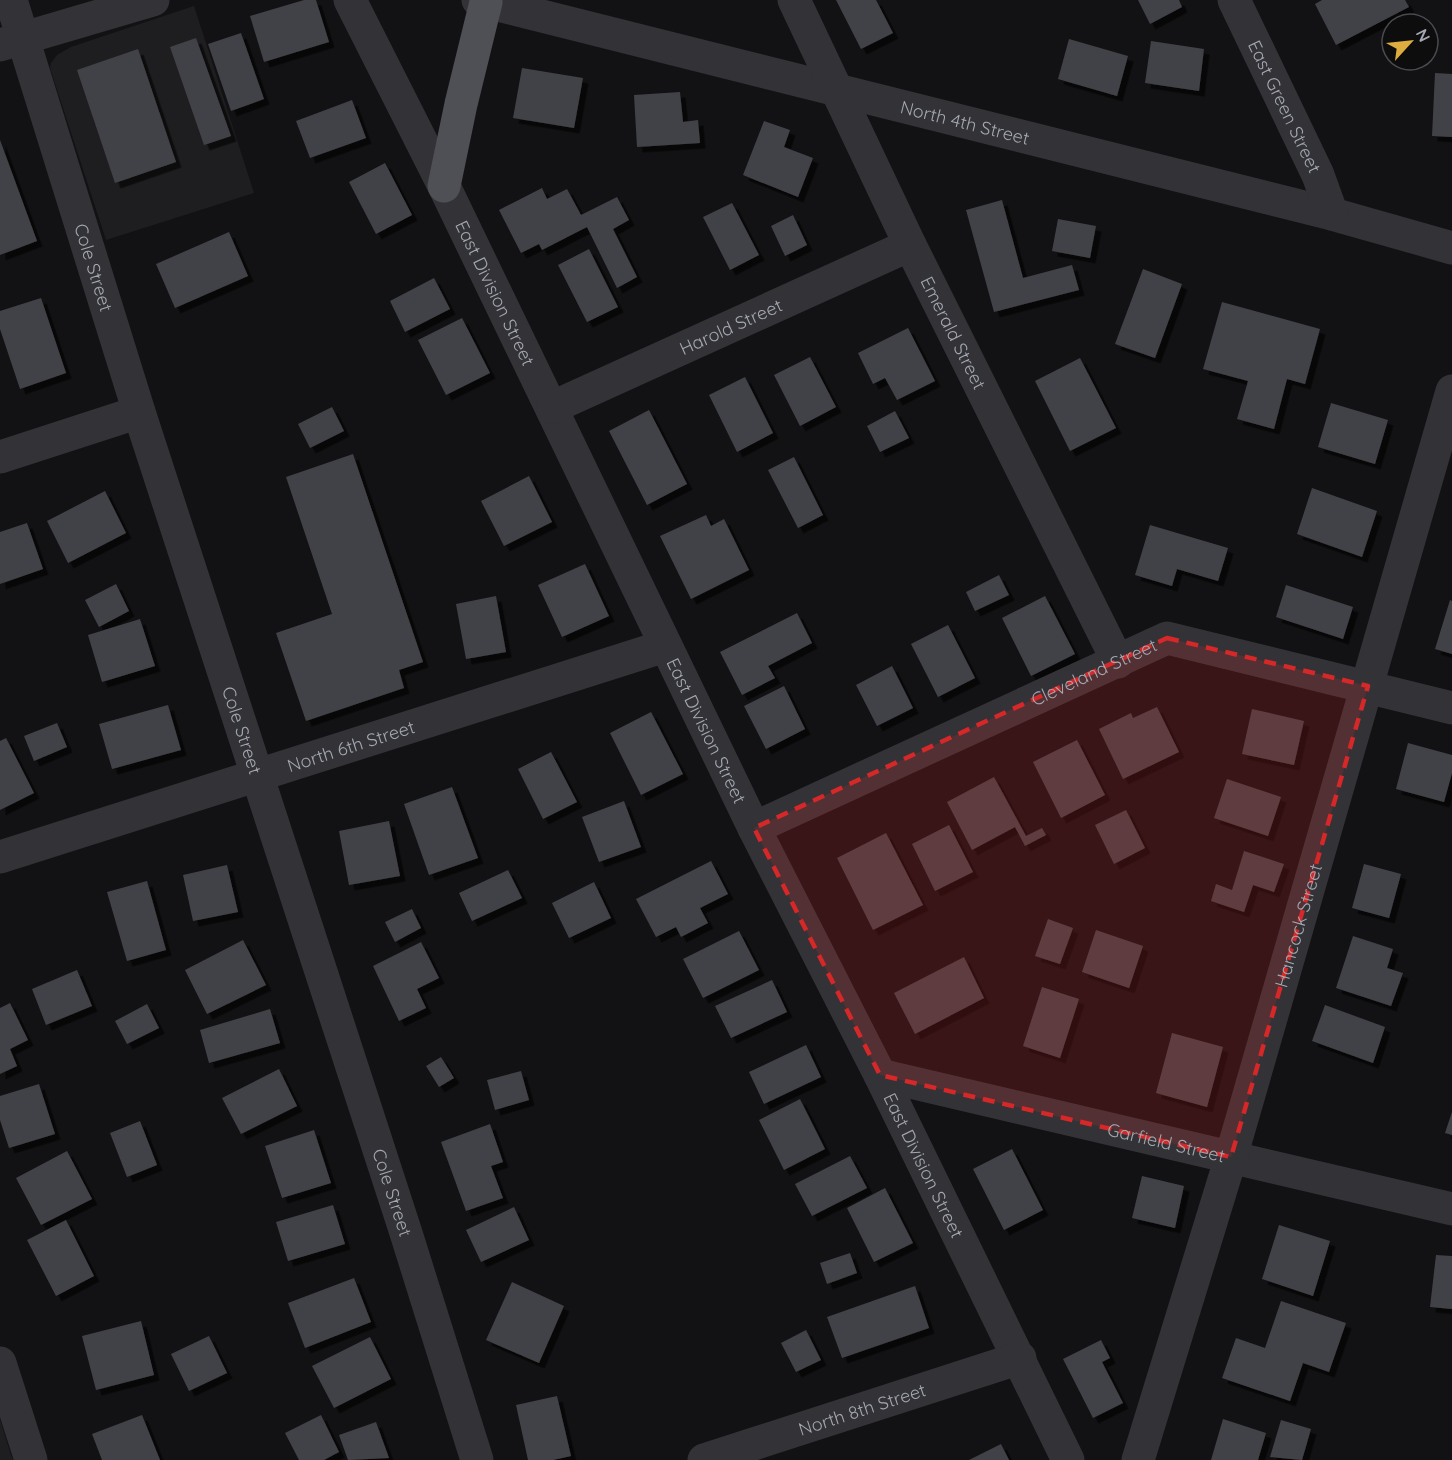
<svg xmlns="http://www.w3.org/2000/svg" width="1452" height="1460" font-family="Quicksand,sans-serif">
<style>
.built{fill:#1e1e20}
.building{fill:#414246;filter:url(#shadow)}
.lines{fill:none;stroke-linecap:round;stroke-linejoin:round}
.minor{stroke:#333337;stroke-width:33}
.major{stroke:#4f5056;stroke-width:33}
.marked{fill:#d62828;fill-opacity:0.2;stroke:#d62828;stroke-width:4.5;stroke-dasharray:12 8;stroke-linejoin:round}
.labels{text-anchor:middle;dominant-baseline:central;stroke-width:4.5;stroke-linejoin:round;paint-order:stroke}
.street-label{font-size:18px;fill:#a4a8b2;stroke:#0d0d0e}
</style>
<defs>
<filter id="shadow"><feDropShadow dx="5.5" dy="5.5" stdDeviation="0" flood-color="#0009"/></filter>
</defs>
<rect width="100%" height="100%" fill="#121113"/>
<path class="built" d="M194,6L254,193L106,240L50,68L51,63L57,55L71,47Z
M0,1419L11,1455L13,1460H0Z"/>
<path class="building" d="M304,0H316L329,42L264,62L250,16Z
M836,0H876L893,33L861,49Z
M1138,0H1179L1182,7L1150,24Z
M1322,0H1405L1409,7L1336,45L1315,4Z
M241,33L264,99L231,111L208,44Z
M196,38L231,136L204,145L170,47Z
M1069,39L1128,56L1117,96L1058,79Z
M1151,41L1204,49L1199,91L1145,83Z
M138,49L176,162L115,183L77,70Z
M522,68L583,78L574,128L513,118Z
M1435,73L1452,74V137L1432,136Z
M680,92L683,122L698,120L700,143L637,147L634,95Z
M352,100L366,138L310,158L296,121Z
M764,121L790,130L784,147L813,158L798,197L743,175Z
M0,140L37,241L0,255Z
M385,163L412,215L376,234L349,182Z
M542,188L547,199L567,189L581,215L617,197L629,220L613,229L637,277L617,288L587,227L542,250L539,244L521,253L499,210Z
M1002,200L1023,278L1072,265L1079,290L994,312L966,210Z
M732,203L759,255L730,270L703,217Z
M793,215L807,245L785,256L771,226Z
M1058,219L1096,226L1090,258L1052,251Z
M229,232L248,276L175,308L156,264Z
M589,249L618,307L587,322L558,265Z
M1143,269L1182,284L1155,358L1115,344Z
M434,278L450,309L405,332L390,301Z
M41,298L66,373L20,389L0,329V311Z
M1222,302L1320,329L1305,384L1287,379L1274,429L1237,419L1248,381L1203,369Z
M462,318L490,373L446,395L418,340Z
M908,328L935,381L897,400L885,378L873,384L858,353Z
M810,357L836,407L800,426L774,375Z
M1080,358L1116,428L1070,451L1035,381Z
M745,377L773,433L737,452L709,395Z
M1331,403L1388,420L1375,464L1318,447Z
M332,407L344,431L310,448L298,424Z
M649,410L687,484L647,505L609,431Z
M895,411L909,438L880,452L867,426Z
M353,454L423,662L399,670L404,688L306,721L276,633L332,614L286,477Z
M794,457L823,515L798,528L768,470Z
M529,476L552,522L504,546L481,501Z
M1312,488L1377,511L1362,557L1297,534Z
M105,491L126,533L68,563L47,521Z
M706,515L711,526L724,519L749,570L691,599L660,536Z
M27,523L43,569L0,584V532Z
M1150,525L1228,548L1218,581L1177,569L1172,586L1135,575Z
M585,564L609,616L562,637L538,585Z
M999,575L1009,595L975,611L966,592Z
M116,584L129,611L99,627L85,600Z
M1286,585L1353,607L1343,639L1276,617Z
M496,596L506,652L466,659L456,604Z
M1045,596L1075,654L1031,676L1002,618Z
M1450,600L1452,601V654L1435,649Z
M797,613L812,643L768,666L775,678L742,695L720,652Z
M140,619L155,666L102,682L88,635Z
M948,625L975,678L938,697L911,644Z
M892,666L913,708L877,726L856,685Z
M784,686L805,729L766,749L744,706Z
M168,705L181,750L112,769L99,724Z
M1157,707L1179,752L1123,779L1099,729L1131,713L1133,718Z
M1252,709L1304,721L1294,765L1242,754Z
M651,712L683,774L641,795L610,733Z
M57,723L67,747L34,761L24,736Z
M6,738L34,793L0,810V741Z
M1077,740L1105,795L1061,818L1033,762Z
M1408,743L1452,755V773L1444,802L1396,789Z
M551,752L577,802L543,819L518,769Z
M994,777L1026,836L1042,828L1046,835L1025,846L1015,827L972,850L947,802Z
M1227,779L1281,797L1268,836L1214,818Z
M452,787L478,858L429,875L404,804Z
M624,801L641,847L599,862L582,817Z
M1126,810L1145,848L1114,864L1095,825Z
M389,821L400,876L349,885L339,831Z
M949,825L973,872L935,891L912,844Z
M886,833L923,905L873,930L837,858Z
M1244,851L1284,864L1274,892L1253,885L1244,912L1211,901L1216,884L1232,890Z
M711,861L728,894L700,908L708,923L681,937L676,927L656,937L636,899Z
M1364,864L1401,874L1389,918L1352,908Z
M227,865L238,912L193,921L183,875Z
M508,870L522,898L472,921L459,893Z
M147,881L166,950L127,961L107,892Z
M594,882L611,918L569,938L552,903Z
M412,909L421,928L395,942L385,922Z
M1048,919L1073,928L1060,964L1035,956Z
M1096,930L1143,946L1129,988L1082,972Z
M739,931L759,970L703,998L683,959Z
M1353,936L1393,949L1387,968L1403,973L1391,1006L1336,988Z
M243,940L266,985L207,1014L185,970Z
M421,942L439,978L417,989L426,1008L399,1021L373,966Z
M964,957L984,998L915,1034L894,993Z
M77,970L92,1006L46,1025L32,989Z
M772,980L787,1012L731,1038L715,1006Z
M1042,987L1079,999L1060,1058L1023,1046Z
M10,1003L28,1040L10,1049L17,1066L0,1074V1008Z
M147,1004L159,1028L127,1044L115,1021Z
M1325,1005L1385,1027L1373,1063L1312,1041Z
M270,1009L280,1043L209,1063L200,1030Z
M1172,1033L1223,1047L1207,1107L1156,1093Z
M806,1045L821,1077L764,1104L749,1072Z
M441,1057L454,1078L439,1087L426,1066Z
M279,1069L297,1106L241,1134L222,1098Z
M521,1071L529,1100L495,1110L487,1080Z
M39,1084L55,1134L9,1148L0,1120V1096Z
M800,1099L825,1149L784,1170L759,1120Z
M1452,1112V1135L1445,1133Z
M140,1121L157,1165L127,1177L110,1133Z
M490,1124L503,1162L491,1166L503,1198L466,1211L441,1142Z
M314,1130L331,1183L282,1198L265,1146Z
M1012,1149L1043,1210L1004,1230L973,1169Z
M67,1151L92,1199L41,1225L16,1178Z
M850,1156L867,1188L812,1216L795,1184Z
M1142,1176L1184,1186L1175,1228L1132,1218Z
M885,1188L913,1243L874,1262L847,1208Z
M333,1205L345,1244L288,1261L276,1222Z
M514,1207L529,1240L481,1262L466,1230Z
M66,1220L94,1276L56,1296L27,1240Z
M1279,1225L1330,1241L1313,1296L1262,1279Z
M850,1253L857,1273L827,1284L820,1263Z
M1436,1255L1452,1256V1309L1430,1307Z
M354,1278L371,1322L305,1348L288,1303Z
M512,1282L564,1306L539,1363L486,1340Z
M915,1286L929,1328L842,1358L827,1317Z
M1281,1301L1346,1323L1329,1372L1303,1363L1290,1401L1222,1378L1236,1338L1265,1348Z
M141,1321L154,1375L96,1390L82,1336Z
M806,1330L821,1360L796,1372L781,1343Z
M209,1336L227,1373L189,1391L171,1354Z
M370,1337L391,1379L334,1408L312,1366Z
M1101,1340L1110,1358L1102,1362L1123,1403L1093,1418L1063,1359Z
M557,1396L571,1456L553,1460H528L516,1405Z
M142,1415L160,1460H102L92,1434Z
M321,1415L339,1452L324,1460H299L285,1433Z
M1223,1419L1266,1433L1258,1460H1211Z
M1281,1420L1311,1429L1302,1460L1270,1457Z
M376,1422L389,1458L348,1460L339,1435Z
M1001,1444L1009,1460H969Z"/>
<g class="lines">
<g class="minor">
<path id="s1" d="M11,0L139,412L406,1233L477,1460"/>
<path id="s2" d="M350,0L444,186L754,828L880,1075L1068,1460"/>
<path id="s3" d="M478,0L1332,214L1452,248"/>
<path id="s4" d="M794,0L910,245L1118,662"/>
<path id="s5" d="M1234,0L1318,175L1332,214"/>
<path d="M0,45L153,0"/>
<path id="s6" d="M553,407L910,245"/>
<path d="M0,457L139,412"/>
<path id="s7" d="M754,828L1167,638L1452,708"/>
<path id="s8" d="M0,857L665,646"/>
<path id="s9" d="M880,1075L1452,1209"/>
<path d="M0,1363L31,1460"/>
<path id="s10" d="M704,1460L1020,1358"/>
<path id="s11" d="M1138,1460L1231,1157L1452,391"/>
</g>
<path class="major" d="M444,186L461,104L486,2"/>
</g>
<path class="marked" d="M1167,638L1368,686L1231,1157L880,1075L754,828Z"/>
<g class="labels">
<g class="street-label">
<text stroke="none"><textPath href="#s5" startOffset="118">East Green Street</textPath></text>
<text stroke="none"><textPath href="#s3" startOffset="502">North 4th Street</textPath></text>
<text stroke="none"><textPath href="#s1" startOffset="280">Cole Street</textPath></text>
<text stroke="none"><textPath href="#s2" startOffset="327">East Division Street</textPath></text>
<text stroke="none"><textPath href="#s6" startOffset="195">Harold Street</textPath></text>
<text stroke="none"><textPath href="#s4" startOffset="369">Emerald Street</textPath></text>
<text stroke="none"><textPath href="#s7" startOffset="374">Cleveland Street</textPath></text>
<text stroke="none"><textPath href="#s1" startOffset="766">Cole Street</textPath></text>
<text stroke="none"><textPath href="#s2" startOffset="813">East Division Street</textPath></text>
<text stroke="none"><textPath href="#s8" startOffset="368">North 6th Street</textPath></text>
<text stroke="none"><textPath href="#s11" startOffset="558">Hancock Street</textPath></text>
<text stroke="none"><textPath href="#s9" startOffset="294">Garfield Street</textPath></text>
<text stroke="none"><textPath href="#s2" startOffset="1299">East Division Street</textPath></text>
<text stroke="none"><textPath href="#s1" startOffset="1252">Cole Street</textPath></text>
<text stroke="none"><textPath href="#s10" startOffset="166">North 8th Street</textPath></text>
</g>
</g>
<g transform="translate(1410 42) rotate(63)"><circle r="28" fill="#0d0d0e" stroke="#494b50" stroke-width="1.5"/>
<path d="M0-4.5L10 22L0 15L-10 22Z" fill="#ddad3f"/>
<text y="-9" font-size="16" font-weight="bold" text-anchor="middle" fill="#a4a8b2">N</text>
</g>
</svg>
